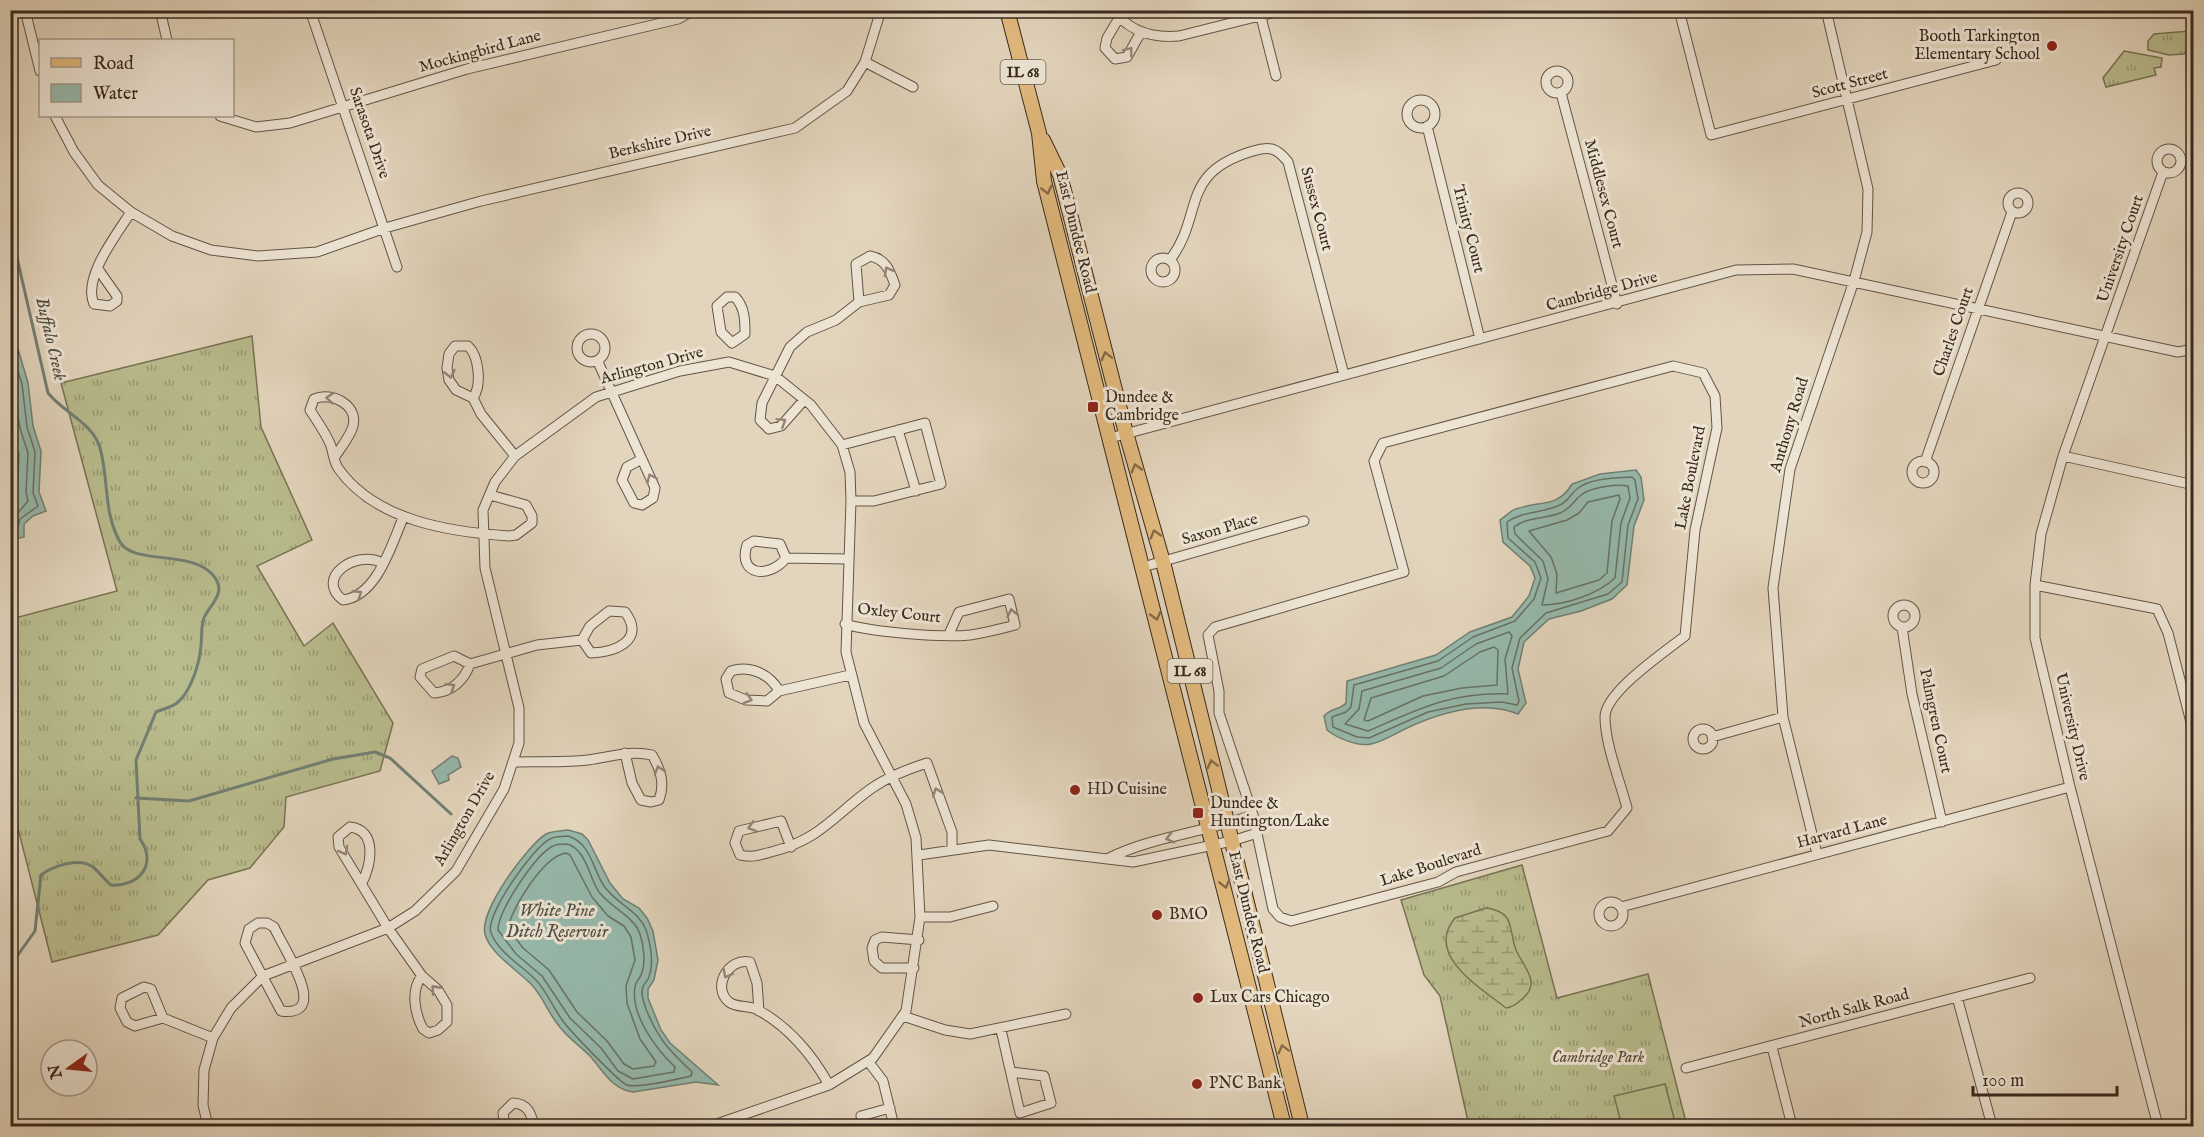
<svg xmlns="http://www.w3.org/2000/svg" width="2204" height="1137" font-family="'IM FELL English',serif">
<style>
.grass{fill:url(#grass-tufts);stroke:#797255;stroke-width:1.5}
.wetland{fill:url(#wetland-marsh);stroke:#797255;stroke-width:1.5}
.garden{fill:#b9bc8d;stroke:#797255;stroke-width:1.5}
.water{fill:#96b9ac;stroke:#717f73;stroke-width:1.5}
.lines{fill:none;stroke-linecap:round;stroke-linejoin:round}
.shore{stroke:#687164;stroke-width:1.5}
.stream{stroke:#717f73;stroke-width:3}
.minor-casing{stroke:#645445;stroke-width:11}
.primary-casing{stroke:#39291d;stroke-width:16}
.minor{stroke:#ede4d4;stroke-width:9}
.primary{stroke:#e2ba7e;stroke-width:14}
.oneway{stroke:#938678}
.oneway2{stroke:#856a49}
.poi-dot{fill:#8f2418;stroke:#ede4d4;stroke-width:2}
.labels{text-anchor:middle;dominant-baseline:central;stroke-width:6;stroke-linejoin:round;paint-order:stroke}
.shield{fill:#ede4d4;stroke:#6f6154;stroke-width:1.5}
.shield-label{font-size:15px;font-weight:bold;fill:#39291d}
.poi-label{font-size:16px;fill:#39291d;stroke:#ede4d4;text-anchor:start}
.street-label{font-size:16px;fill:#39291d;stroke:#ede4d4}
.park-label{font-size:16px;font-style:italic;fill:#534633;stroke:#ede4d4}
.water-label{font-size:18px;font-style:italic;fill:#504d41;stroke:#ede4d4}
</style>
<defs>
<pattern id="grass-tufts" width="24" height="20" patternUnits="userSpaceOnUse" patternTransform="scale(1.5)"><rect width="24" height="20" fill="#b9bc8d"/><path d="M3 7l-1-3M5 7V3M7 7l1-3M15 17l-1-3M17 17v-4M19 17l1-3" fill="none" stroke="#979973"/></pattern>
<pattern id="wetland-marsh" width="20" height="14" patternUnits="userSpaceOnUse" patternTransform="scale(1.5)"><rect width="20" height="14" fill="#b9bc8d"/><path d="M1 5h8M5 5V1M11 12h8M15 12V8" fill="none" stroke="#979973"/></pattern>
</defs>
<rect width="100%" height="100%" fill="#e3d5bd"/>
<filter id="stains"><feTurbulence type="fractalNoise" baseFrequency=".00333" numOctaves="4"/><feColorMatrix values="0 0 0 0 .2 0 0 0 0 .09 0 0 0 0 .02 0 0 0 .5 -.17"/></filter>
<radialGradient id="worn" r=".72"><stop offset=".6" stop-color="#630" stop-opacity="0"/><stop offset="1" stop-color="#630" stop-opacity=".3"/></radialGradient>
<path class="grass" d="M2190,31L2193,41L2184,54L2169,55L2148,50V41L2154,34Z
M2124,51L2162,58L2161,67L2154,68L2156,75L2106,87L2103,78Z
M252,336L261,427L312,540L257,566L304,646L333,623L393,723L380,771L286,797L284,827L250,868L208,880L158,935L52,962L11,801V619L117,591L61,383Z
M1522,865L1557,998L1648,974L1687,1126H1469L1440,996L1424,975L1401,900Z"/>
<path class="wetland" d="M1486,908C1494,909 1502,911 1507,918C1512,926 1512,940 1516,950C1524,968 1542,983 1522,999C1517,1004 1513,1007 1506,1008C1481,988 1424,955 1455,918Z"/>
<path class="garden" d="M1665,1084L1676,1126H1622L1614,1096Z"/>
<path class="water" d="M11,341L16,342L28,383L33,426L41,451L39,492L46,511L33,516L24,524V537L11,540Z
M1636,470L1641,477L1644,500L1634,526L1627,585L1612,599L1581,611L1549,619L1524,642L1518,669L1526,703L1518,714C1483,700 1439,713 1405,729C1395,734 1382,742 1371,744C1358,747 1337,738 1327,730L1324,716C1331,708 1340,710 1346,703L1347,681L1436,655L1470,632L1512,617L1529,596L1535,578L1530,566L1503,542L1500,520C1505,517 1511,510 1516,509C1540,500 1557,509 1572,484L1600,474Z
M452,756L458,758L461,767L448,775L449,780L439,784L432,771Z
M568,830L582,834L588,840L610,883L623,899L639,908L647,918L653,931L658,960L654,980L648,989V998L661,1030L670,1043L718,1085L696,1082L633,1092C611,1089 603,1070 589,1055C579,1045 567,1037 559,1026C548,1013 543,996 531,984C518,971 489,952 485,934C479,911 527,846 546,834C551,831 561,831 568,830Z"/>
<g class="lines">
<path class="shore" d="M10,347L22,384L27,427L35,452L33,493L38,506L20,519L17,531L10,534
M10,372L20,428L28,453L26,492L28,501L10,522
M10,428L19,454L17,499L10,505
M1632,477L1635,480L1638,499L1628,525L1622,582L1608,594L1546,613L1520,638L1512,668L1519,701L1517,705L1502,702L1466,704L1428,712L1369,738L1357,737L1333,727L1332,717L1346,712L1351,707L1354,685L1438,661L1473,637L1515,621L1534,599L1541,578L1535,562L1508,538L1507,522C1523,511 1543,513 1560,505C1569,501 1570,494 1577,489C1590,478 1616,478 1632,477Z
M1628,486L1630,498L1621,523L1615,578C1598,594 1566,605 1542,605L1548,579L1543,561L1515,534L1514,527C1526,517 1546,519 1560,513C1571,509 1573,501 1581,495C1591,487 1617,484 1628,486Z
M1619,495L1620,499L1612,521L1607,573L1599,580L1556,593L1557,574L1551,557L1529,531L1567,520L1579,513L1588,502Z
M1509,632L1512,636L1505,659L1508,694C1451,692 1419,709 1368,731L1345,724L1359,709L1362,691L1441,668L1476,644Z
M1494,647L1498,650L1497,685L1462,688L1423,696L1368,721L1364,720L1371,698L1444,676L1480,652Z
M568,836C591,843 592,868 604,886C617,905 641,911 647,933C651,947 654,966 648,979C647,981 643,985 643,987C640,994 644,1002 646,1009C658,1039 669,1050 692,1072L691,1076C677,1079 639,1089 627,1085C620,1083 569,1030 563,1021C553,1008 547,991 535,979C521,965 499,953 491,933C484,916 534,846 550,839C554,836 563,837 568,836Z
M567,844C586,849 589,877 599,892C611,908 634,916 640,934C644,946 646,964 641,975C639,980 635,982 635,987C630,1015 657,1050 675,1067L674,1072L633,1079L618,1071L601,1048L570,1018L542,976L516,954L498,930C498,911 535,855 553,846C556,844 563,844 567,844Z
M566,853L570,855L592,897L608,916L624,926L631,937L635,960L626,986L627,1003L640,1039L656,1062L654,1066L633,1069L624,1064L607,1041L577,1012L549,970L523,948L508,928C512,907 544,856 566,853Z"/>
<path class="stream" d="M10,227L48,393C64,413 93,423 100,448C109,479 103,512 120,542C133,565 190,550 212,574C229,592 210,604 204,618C201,625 202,637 201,645C200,662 191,692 177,703C172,707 163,709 156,712L136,760L140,839C158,864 139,887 111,885C105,880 99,872 93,867C79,857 53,866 41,875L35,931L10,966
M136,798L189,801L333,759L375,752L390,758L451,814"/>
<g class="minor-casing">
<path id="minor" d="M25,10L40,71
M160,10L167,40
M310,10L397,267
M1114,10C1129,32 1154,38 1179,36L1283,10
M1679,10L1711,135L1996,60
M1261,17L1276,76
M1119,18L1107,38L1105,48L1115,59L1127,57L1141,32
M865,62L913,87
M1546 82a11 11 0 1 1 22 0a11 11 0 1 1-22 0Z
M1561,93L1617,304
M1407 114a14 14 0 1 1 28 0a14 14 0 1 1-28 0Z
M55,116L74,152L98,185L131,212C117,234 82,278 94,304L110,306L117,301V296L98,269
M220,116L256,127L290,123L467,69L678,19L694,10
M1427,126L1480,339
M2157 161a12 12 0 1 1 24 0a12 12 0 1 1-24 0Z
M2008 203a10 10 0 1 1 20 0a10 10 0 1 1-20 0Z
M131,212L172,236L211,250L258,256L317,252L385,228L481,201L795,128L847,91L865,62L881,10
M1151 270a12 12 0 1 1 24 0a12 12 0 1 1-24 0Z
M1170,260C1205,214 1178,173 1253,151C1270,146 1277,148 1288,162L1344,375
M727,297H735C745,307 745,321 745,334L732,343L721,332L717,306Z
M577 348a14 14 0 1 1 28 0a14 14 0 1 1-28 0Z
M598,362L655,488L653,498L642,505L634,503L622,480L627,467L642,459
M1673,366L1703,373L1715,396L1717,428L1695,530L1685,636C1666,651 1605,692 1605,717C1605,744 1620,781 1627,808L1608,831L1456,872L1438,882L1291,921L1280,917L1273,909L1253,815L1219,713V691L1208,635L1215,627L1404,572L1374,461L1383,443Z
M473,398C482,385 479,356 468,346H455L449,354L447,368L449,380L456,390L473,398L481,414L515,456
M804,400L781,426L769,429L760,420L762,403L790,347L807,332L836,320L859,302L889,295L895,285C890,271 886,259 870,256L856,264L859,302
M898,430L916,491
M1110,438L1736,270L1793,269L2178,352L2194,349
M842,445L925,423L941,484L874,501H851
M2063,456L2194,485
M334,458C340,449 348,439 352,429C361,406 332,391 314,399L310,410C317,421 326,433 331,446C333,453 334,462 338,468C375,521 450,532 509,536L516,535L532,523V516L526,505L490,495
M1912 472a11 11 0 1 1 22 0a11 11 0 1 1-22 0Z
M1925,462L2012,212
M754,541L780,544L786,558C770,579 737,576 747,545Z
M786,558L848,559
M382,563C356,549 314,578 343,600C377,596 391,546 403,518
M1143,567L1304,521
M2035,585L2157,609L2168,633L2194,734
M1893 616a11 11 0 1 1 22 0a11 11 0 1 1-22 0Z
M609,611L625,612C646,640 616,652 591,653L582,640L590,626Z
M845,624C872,632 941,638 970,635C985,633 1000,629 1015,625L1009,599L959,612L949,634
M1902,627L1912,694L1942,822
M470,664C464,681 451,692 434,693L420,677L422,669L454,656L470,664L537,645L582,640
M779,691C770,674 750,665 731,671L726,679L729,693L746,700L767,701L779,691L850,675
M1693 739a10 10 0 1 1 20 0a10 10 0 1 1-20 0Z
M1712,737L1783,717
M513,762C537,761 563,763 588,760C611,757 629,750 652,755C661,770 665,784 659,800L651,802L641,800L632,783L625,753
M791,847L781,821L739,831L735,843L740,855C751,858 760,855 771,852C820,840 834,815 872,788C888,777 908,769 927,763L952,832V848
M1817,854L1783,717L1773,588L1790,469L1854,281L1867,232L1868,189L1826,10
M919,855L989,845L1133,862L1232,841L1257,833
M1109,858C1154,836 1206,832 1253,815
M362,883C371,865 378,830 350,827L338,837L339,847L388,928L422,976L438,990L447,1005V1022L438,1030L429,1033L423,1029C415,1014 410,990 422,976
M1599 914a12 12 0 1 1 24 0a12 12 0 1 1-24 0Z
M1621,907L2070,787
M920,917H950L993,906
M258,923H267L274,927C283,948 332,1018 281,1011L245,943L249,929Z
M914,968H882L874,961L872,948L875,940L882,937L919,940
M1957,997L1992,1126
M759,1011L757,983L750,962C729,957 711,987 729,1002C737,1008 747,1005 756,1009C787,1025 812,1054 829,1085
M903,1016L945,1030L970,1034L1066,1014
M163,1018L151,989L144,987L122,998L120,1008L127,1022L135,1026L163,1018L213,1038
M1001,1030L1020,1113L1051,1103L1044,1076L1011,1072
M1772,1047L1792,1126
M868,1061L883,1081L894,1126
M1686,1068L2030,978
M208,1126L203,1105L204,1070L213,1038L231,1008L263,976L388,928L415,911L456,871L504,789L519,743V708L485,568L483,510L495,482L515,456L596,397L680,371L729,362L775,376L811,405L842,445L850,472L851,501L846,652L864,723L906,804L916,838L920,917L906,1011L873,1058L829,1085L711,1126
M505,1126L503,1113L513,1103C528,1104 531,1113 534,1126
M863,1126L861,1116L890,1108
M2158,1126L2070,787L2035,638V585L2041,534L2063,456L2163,172"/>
</g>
<g class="primary-casing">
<path id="primary" d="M1007,10L1039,133L1044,181L1284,1126
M1043,140L1060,175L1126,433L1163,562L1302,1126"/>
</g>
<use href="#minor" class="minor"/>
<use href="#primary" class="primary"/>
</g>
<defs><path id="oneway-chevron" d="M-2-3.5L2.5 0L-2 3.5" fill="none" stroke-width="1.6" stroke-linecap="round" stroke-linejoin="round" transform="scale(1.5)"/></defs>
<g class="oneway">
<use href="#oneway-chevron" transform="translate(1129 51) rotate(-52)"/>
<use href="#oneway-chevron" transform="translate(888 271) rotate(-119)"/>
<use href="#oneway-chevron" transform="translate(450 374) rotate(77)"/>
<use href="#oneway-chevron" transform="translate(330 398) rotate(-175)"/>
<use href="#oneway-chevron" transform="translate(782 422) rotate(-32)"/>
<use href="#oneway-chevron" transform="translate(651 478) rotate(-115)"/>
<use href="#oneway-chevron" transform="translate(358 594) rotate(-33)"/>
<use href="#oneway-chevron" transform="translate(1012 613) rotate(-103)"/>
<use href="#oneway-chevron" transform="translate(451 687) rotate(-32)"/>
<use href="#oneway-chevron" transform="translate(748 699) rotate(17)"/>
<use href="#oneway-chevron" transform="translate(659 770) rotate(-107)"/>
<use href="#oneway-chevron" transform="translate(937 792) rotate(-110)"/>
<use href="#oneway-chevron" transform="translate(752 827) rotate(164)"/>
<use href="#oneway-chevron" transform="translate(1170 838) rotate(166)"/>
<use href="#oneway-chevron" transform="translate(344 851) rotate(61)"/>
<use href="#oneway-chevron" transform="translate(727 974) rotate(117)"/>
<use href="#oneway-chevron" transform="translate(435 989) rotate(-132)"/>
</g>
<g class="oneway2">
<use href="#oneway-chevron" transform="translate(1047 190) rotate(76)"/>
<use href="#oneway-chevron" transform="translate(1106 356) rotate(-104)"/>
<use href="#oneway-chevron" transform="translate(1136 468) rotate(-106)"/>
<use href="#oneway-chevron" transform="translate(1155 534) rotate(-106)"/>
<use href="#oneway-chevron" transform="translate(1156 616) rotate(75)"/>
<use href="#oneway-chevron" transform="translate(1212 764) rotate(-104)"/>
<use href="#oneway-chevron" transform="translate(1225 884) rotate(76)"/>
<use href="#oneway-chevron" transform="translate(1283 1049) rotate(-104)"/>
</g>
<g class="poi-dot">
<circle cx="2052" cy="46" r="6"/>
<rect x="1087" y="401" width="12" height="12" rx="3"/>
<circle cx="1075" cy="790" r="6"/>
<rect x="1192" y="807" width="12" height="12" rx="3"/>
<circle cx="1157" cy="915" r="6"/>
<circle cx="1198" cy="998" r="6"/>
<circle cx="1197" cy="1084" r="6"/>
</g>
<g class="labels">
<g class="shield">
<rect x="1000.5" y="60" width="45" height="24" rx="4.5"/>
<rect x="1167.5" y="659" width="45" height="24" rx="4.5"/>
</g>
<g class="shield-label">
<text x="1023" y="72">IL 68</text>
<text x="1190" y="671">IL 68</text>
</g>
<g class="poi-label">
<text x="2040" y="37" text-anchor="end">Booth Tarkington<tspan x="2040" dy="18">Elementary School</tspan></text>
<text x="1105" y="398">Dundee &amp;<tspan x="1105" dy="18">Cambridge</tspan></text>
<text x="1087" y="790">HD Cuisine</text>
<text x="1210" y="804">Dundee &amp;<tspan x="1210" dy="18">Huntington/Lake</tspan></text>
<text x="1169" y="915">BMO</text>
<text x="1210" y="998">Lux Cars Chicago</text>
<text x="1209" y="1084">PNC Bank</text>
</g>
<g class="street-label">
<text transform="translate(480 52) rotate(-15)">Mockingbird Lane</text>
<text transform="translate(1850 84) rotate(-15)">Scott Street</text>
<text transform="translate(369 133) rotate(71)">Sarasota Drive</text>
<text transform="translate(660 143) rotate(-13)">Berkshire Drive</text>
<text transform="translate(1603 194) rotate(75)">Middlesex Court</text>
<text transform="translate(1316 209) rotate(75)">Sussex Court</text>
<text transform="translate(1468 229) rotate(76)">Trinity Court</text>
<text transform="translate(1075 232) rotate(76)">East Dundee Road</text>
<text transform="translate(2121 249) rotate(-71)">University Court</text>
<text transform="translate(1602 292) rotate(-15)">Cambridge Drive</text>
<text transform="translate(1954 332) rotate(-71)">Charles Court</text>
<text transform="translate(652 366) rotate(-15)">Arlington Drive</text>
<text transform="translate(1790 425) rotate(-73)">Anthony Road</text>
<text transform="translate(1691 478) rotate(-79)">Lake Boulevard</text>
<text transform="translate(1220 530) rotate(-16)">Saxon Place</text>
<text transform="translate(899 614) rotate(6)">Oxley Court</text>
<text transform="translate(1935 721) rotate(78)">Palmgren Court</text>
<text transform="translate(2072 727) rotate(77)">University Drive</text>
<text transform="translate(465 819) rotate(-60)">Arlington Drive</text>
<text transform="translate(1842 832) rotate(-15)">Harvard Lane</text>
<text transform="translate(1431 866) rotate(-18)">Lake Boulevard</text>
<text transform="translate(1248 912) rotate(76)">East Dundee Road</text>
<text transform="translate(1854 1009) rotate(-15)">North Salk Road</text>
</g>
<g class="park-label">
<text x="1598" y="1058">Cambridge Park</text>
</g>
<g class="water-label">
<text transform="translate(50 339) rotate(77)">Buffalo Creek</text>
<text x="557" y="911">White Pine<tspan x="557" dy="21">Ditch Reservoir</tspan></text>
</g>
</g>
<rect width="2204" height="1137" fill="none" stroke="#e3d5bd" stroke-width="36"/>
<rect x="12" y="12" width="2180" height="1113" fill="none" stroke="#39291d" stroke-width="3"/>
<rect x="18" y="18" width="2168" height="1101" fill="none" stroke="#39291d" stroke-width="1.5"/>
<rect x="39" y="39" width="195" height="78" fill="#ede4d4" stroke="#a5998b" stroke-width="1.5"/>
<rect x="51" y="58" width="30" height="9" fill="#e2ba7e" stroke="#a5998b" stroke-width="1.5"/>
<text x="93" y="69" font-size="18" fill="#39291d">Road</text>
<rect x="51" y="84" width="30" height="18" fill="#96b9ac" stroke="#a5998b" stroke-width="1.5"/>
<text x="93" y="99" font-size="18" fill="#39291d">Water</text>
<g transform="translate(69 1068) rotate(255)"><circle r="28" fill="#ede4d4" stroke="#a5998b" stroke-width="1.5"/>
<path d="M0-4.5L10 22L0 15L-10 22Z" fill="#8f2418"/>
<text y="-9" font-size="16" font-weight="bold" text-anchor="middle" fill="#39291d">N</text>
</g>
<path d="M1973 1086v9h144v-9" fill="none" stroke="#39291d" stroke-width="3"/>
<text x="1982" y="1086" font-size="18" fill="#39291d" stroke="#ede4d4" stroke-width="4.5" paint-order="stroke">100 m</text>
<rect width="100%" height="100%" filter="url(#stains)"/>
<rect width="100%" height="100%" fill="url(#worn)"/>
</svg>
